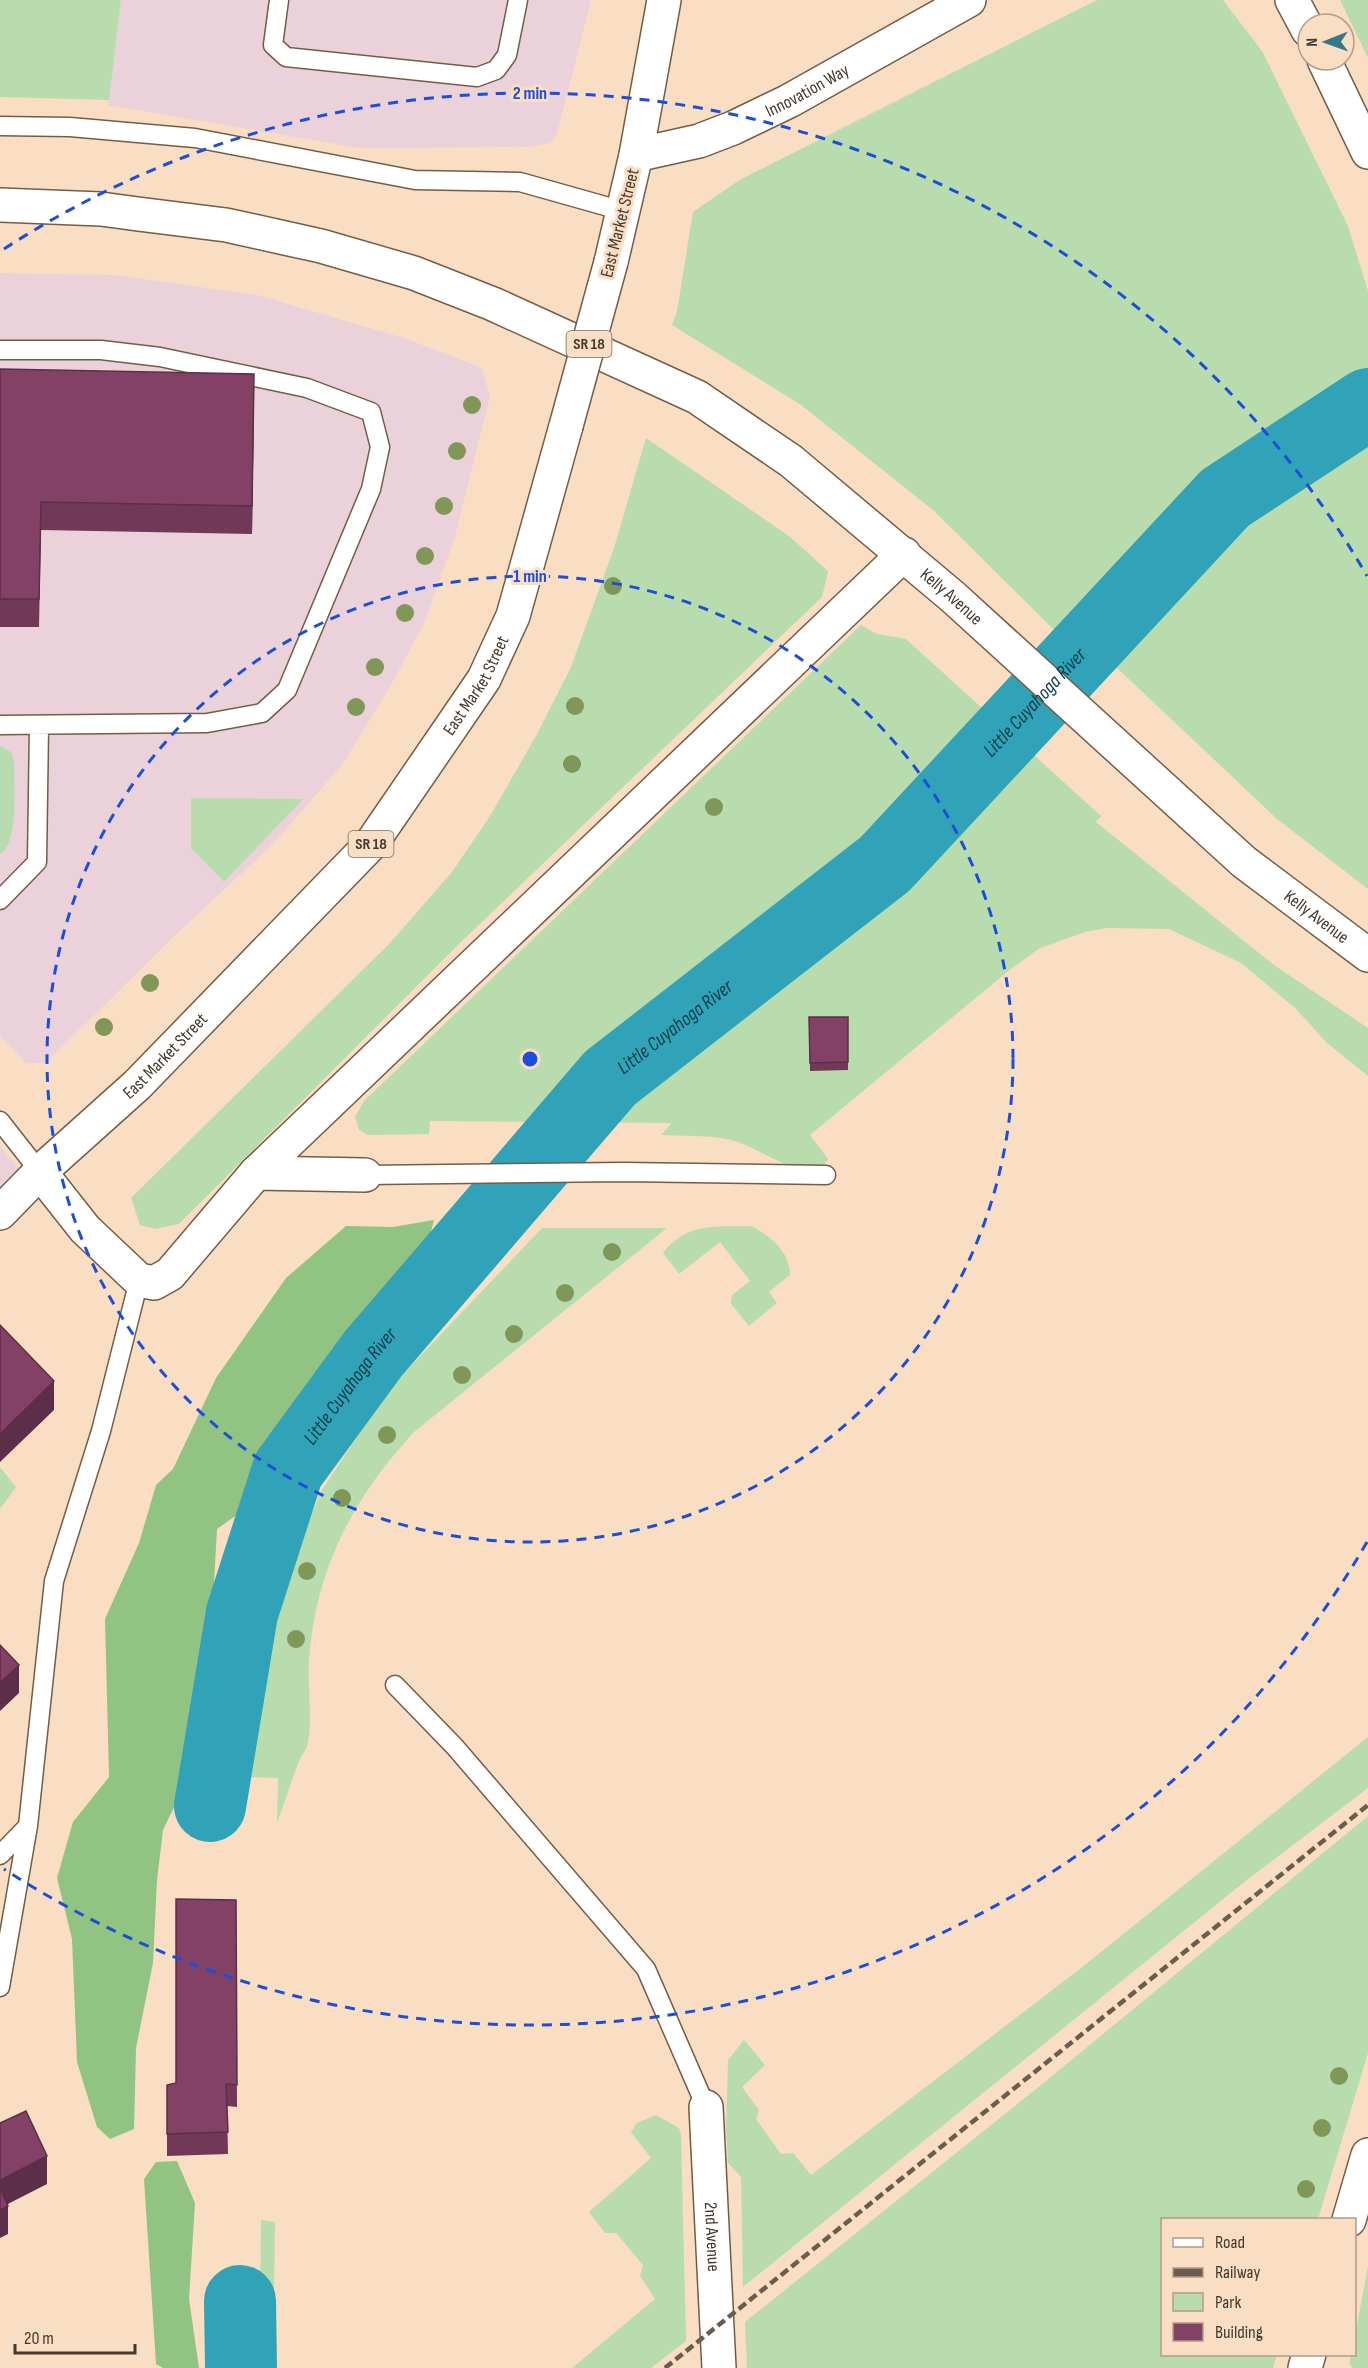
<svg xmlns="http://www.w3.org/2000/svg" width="1368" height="2368" font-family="'Sofia Sans Condensed',sans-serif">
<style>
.commercial{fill:#ebd2da}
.green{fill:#b9dcaf}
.forest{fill:#91c382}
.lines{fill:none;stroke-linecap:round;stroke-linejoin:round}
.river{stroke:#30a3b9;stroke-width:72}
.lane-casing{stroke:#745c45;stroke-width:21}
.street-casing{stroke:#745c45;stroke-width:36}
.secondary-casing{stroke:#745c45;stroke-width:36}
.primary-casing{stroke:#745c45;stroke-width:36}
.lane{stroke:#fff;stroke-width:18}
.street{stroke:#fff;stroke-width:33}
.secondary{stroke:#fff;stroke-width:33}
.primary{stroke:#fff;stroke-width:33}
.rail{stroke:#6a5c4e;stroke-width:4.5;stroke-dasharray:9 4.5;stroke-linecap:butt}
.primary-bridge-casing{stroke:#745c45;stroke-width:36;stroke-linecap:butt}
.primary-bridge{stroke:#fff;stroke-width:33}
.tree{fill:#819758}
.wall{fill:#723858}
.shaded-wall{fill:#5c2e47}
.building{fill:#844166;stroke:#5c2e47;stroke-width:1.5}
.ring{fill:none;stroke:#1d4ed8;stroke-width:3;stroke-dasharray:10 8}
.labels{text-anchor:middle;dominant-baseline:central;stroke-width:6;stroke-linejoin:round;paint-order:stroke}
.shield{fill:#f9dec4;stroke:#7a6a5c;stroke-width:1.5}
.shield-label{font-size:16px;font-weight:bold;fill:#44392f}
.street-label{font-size:18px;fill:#44392f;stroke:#f9dec4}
.water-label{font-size:20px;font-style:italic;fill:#093d46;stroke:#f9dec4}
.centre{fill:#1d4ed8;stroke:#f9dec4;stroke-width:3}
.ring-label{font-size:18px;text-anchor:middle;font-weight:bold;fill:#1d4ed8;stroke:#f9dec4;stroke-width:6;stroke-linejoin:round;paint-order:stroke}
</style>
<rect width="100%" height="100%" fill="#f9dec4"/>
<path class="commercial" d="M121,0H591L557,134L549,143L530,147L359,148L108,105Z
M0,273L115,275L257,295L404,338L482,368L490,396L455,537L424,623L391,685L342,765L273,844L168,942L46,1063H26L0,1036Z
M0,1146L20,1170L0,1189Z"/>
<path class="green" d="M0,0H121L109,100L0,97Z
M1097,0H1223L1262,51L1348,226L1368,291V375L1196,492L1150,530L1101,584L1061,637L933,510L801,405L672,325L677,311L693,212L741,179Z
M1340,0H1368V58Z
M1368,435V889L1277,819L1115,666L1104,651C1158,589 1211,520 1280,473C1302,458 1343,446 1368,435Z
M646,438L789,536L828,571L822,597L461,942L179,1224L155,1229L140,1225L131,1198L390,943L452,872L490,816L536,736L571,667L614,548Z
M861,625L877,634L906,639L1101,816L1096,822L1274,965L1368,1028V1076L1327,1043L1295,1008L1241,963L1169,929L1107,928L1085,932L1040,948L1012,968L810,1135L828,1159L825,1164C788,1179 761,1145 726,1139C705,1135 683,1136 661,1135L672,1123L430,1121L429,1134L368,1135L359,1130L355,1117L364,1101Z
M0,746L11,752L14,761C14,782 19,844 0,854Z
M191,798L303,799L224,882L191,848Z
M751,1226C771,1236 790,1252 790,1275L769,1292L777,1303L749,1326L731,1304L732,1295L750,1281L720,1242L679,1274L663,1253C687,1222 715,1227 751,1226Z
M542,1228H667L414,1432C353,1498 316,1568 309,1660C307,1685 313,1719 308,1742C307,1749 301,1756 298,1763C291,1783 284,1803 277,1823L278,1778L248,1777L282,1582L322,1490L387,1391Z
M0,1467L16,1487L0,1509Z
M1368,1737V1788L1243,1883L743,2287L741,2177L728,2163L726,2128L728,2060L744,2040L765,2065L742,2087L759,2110L756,2119L781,2154L793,2153L811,2175L1081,1968Z
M1368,1816V2053L1318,2219L1162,2220V2354L1277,2355L1273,2368H747L745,2322L1041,2085Z
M656,2115L679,2128L681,2135L686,2341L651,2368H572L655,2299L640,2276L643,2265L616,2233H605L589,2212L651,2158L631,2132L637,2123Z
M261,2220L275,2222L273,2368H259Z
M1368,2266V2368H1352L1349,2363L1351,2355L1354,2354L1355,2335Z"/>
<path class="forest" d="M434,1220L421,1271L392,1309L334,1363L286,1426L255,1502L217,1529L211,1638L198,1699L192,1770L163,1830L157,1880L153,1963L136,2048L134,2129L110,2139L97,2127L77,2062L72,1939L57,1878L73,1822L109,1777L105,1619L139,1543L156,1485L173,1469L216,1378L286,1278L346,1226L393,1227Z
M177,2161L195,2203L189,2299L199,2368H163L156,2364L144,2179L156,2162Z"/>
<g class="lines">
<g class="river">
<path id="s1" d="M210,1806L242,1613L288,1470L373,1354L610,1078L885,864L1225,498L1368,404"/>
<path d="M240,2301L241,2368"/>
</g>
<g class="lane-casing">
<path id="lane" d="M279,0L273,45L286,57L477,77L496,70L507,55L518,0
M0,126L70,127L195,138L415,180L520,182L623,211
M0,350H101L160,357L307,388L371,412L380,447L371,489L287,690L262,713L207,723L0,725
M0,900L37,862L39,726
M0,1121L40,1172
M365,1175L624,1172L826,1175
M395,1685L455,1747L646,1969L706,2107
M0,1855L28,1826
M0,1987L28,1826L54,1581L101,1431L139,1280"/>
</g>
<g class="street-casing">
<g id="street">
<path d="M40,1172L85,1229L139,1280L154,1283L170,1274L256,1173L365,1175"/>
<path d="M256,1173L904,554"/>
<path id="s2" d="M706,2107L719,2368"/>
</g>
</g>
<g class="secondary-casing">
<g id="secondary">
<path d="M1292,0L1308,30"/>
<path d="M1324,60L1368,152"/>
<path id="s3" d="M636,155L699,141L733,128L789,101L969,0"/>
<path id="s4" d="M0,205L101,209L138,214L226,225L321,246L414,273L493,304L697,397L791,461L953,597L1244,862L1368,955"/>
<path d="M1349,2220L1368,2155"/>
<path d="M1305,2368L1309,2354"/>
</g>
</g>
<g class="primary-casing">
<g id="primary">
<path d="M611,262L636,155L664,0"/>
<path id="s5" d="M0,1213L40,1172L137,1085L371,844L484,679L513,616L566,426"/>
</g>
</g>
<use href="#lane" class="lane"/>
<use href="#street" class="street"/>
<use href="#secondary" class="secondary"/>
<use href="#primary" class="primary"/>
<path class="rail" d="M665,2368L1368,1805"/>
<g class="primary-bridge-casing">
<path id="primary-bridge" d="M566,426L611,262"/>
</g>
<use href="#primary-bridge" class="primary-bridge"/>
</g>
<g class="tree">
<circle cx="472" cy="405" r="9"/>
<circle cx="457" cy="451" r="9"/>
<circle cx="444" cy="506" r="9"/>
<circle cx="425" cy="556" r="9"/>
<circle cx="613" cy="586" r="9"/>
<circle cx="405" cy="613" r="9"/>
<circle cx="375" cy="667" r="9"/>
<circle cx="575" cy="706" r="9"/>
<circle cx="356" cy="707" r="9"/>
<circle cx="572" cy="764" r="9"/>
<circle cx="714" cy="807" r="9"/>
<circle cx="150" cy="983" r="9"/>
<circle cx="104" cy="1027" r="9"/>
<circle cx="612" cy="1252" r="9"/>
<circle cx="565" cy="1293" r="9"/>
<circle cx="514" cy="1334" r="9"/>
<circle cx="462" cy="1375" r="9"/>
<circle cx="387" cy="1435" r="9"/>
<circle cx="342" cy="1498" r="9"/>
<circle cx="307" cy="1571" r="9"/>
<circle cx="296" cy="1639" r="9"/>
<circle cx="1339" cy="2076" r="9"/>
<circle cx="1322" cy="2128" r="9"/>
<circle cx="1306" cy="2189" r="9"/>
</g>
<path class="wall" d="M0,369L254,402L252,534L41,530L39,627H0Z
M809,1017H848V1070L810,1071Z
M236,1900L237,2107L227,2106L228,2154L167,2156V2085L176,2083Z"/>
<path class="shaded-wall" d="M254,374V402L252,534V506Z
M54,1381V1410L0,1462V1434Z
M19,1665V1693L0,1711V1683Z
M47,2156V2184L0,2208V2180Z
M8,2206V2234L0,2238V2210Z"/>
<path class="building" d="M0,369L254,374L252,506L41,502L39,599H0Z
M809,1017H848V1062L810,1063Z
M0,1325L54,1381L0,1434Z
M0,1645L19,1665L0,1683Z
M176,1899L236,1900L237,2085L226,2084L228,2132L167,2134V2085L176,2083Z
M26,2111L47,2156L0,2180V2123Z
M0,2189L8,2206L0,2210Z"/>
<g class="ring">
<circle cx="530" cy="1059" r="483"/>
<path d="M1367 1542A966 966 0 0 1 4 1869M4 249A966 966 0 0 1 1367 576"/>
</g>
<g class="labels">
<g class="shield">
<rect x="566.5" y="331" width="45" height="26" rx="4.5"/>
<rect x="348.5" y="831" width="45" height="26" rx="4.5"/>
</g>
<g class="shield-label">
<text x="589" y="344">SR 18</text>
<text x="371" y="844">SR 18</text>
</g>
<g class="street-label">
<text stroke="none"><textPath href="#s3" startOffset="184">Innovation Way</textPath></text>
<text transform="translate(620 223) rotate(-76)">East Market Street</text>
<text stroke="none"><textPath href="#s4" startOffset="1054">Kelly Avenue</textPath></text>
<text stroke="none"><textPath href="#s5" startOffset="714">East Market Street</textPath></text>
<text stroke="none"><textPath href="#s4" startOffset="1540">Kelly Avenue</textPath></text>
<text stroke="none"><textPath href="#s5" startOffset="228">East Market Street</textPath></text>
<text stroke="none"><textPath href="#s2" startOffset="130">2nd Avenue</textPath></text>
</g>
<g class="water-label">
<text stroke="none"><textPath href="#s1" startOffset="1422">Little Cuyahoga River</textPath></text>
<text stroke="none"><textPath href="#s1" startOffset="936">Little Cuyahoga River</textPath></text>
<text stroke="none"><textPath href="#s1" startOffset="450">Little Cuyahoga River</textPath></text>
</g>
</g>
<circle cx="530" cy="1059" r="9" class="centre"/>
<g class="ring-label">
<text x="530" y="99">2 min</text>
<text x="530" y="582">1 min</text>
</g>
<rect x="1161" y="2218" width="195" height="138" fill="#f9dec4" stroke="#b19c88" stroke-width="1.5"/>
<rect x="1173" y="2238" width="30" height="9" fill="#ffffff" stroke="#b19c88" stroke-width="1.5"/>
<text x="1215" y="2248" font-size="18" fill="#44392f">Road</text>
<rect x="1173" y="2268" width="30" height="9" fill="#6a5c4e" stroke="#b19c88" stroke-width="1.5"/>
<text x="1215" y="2278" font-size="18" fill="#44392f">Railway</text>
<rect x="1173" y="2293" width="30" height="18" fill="#b9dcaf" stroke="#b19c88" stroke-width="1.5"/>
<text x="1215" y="2308" font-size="18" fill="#44392f">Park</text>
<rect x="1173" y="2323" width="30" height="18" fill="#844166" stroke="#b19c88" stroke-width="1.5"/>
<text x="1215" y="2338" font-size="18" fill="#44392f">Building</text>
<g transform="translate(1326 42) rotate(269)"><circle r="28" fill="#f9dec4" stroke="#b19c88" stroke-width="1.5"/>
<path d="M0-4.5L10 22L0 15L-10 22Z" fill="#36778a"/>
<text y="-9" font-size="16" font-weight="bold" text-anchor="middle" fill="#44392f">N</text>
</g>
<path d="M15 2344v9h120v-9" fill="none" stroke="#44392f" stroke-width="3"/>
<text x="24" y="2344" font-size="18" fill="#44392f" stroke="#f9dec4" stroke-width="4.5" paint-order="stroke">20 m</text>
</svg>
